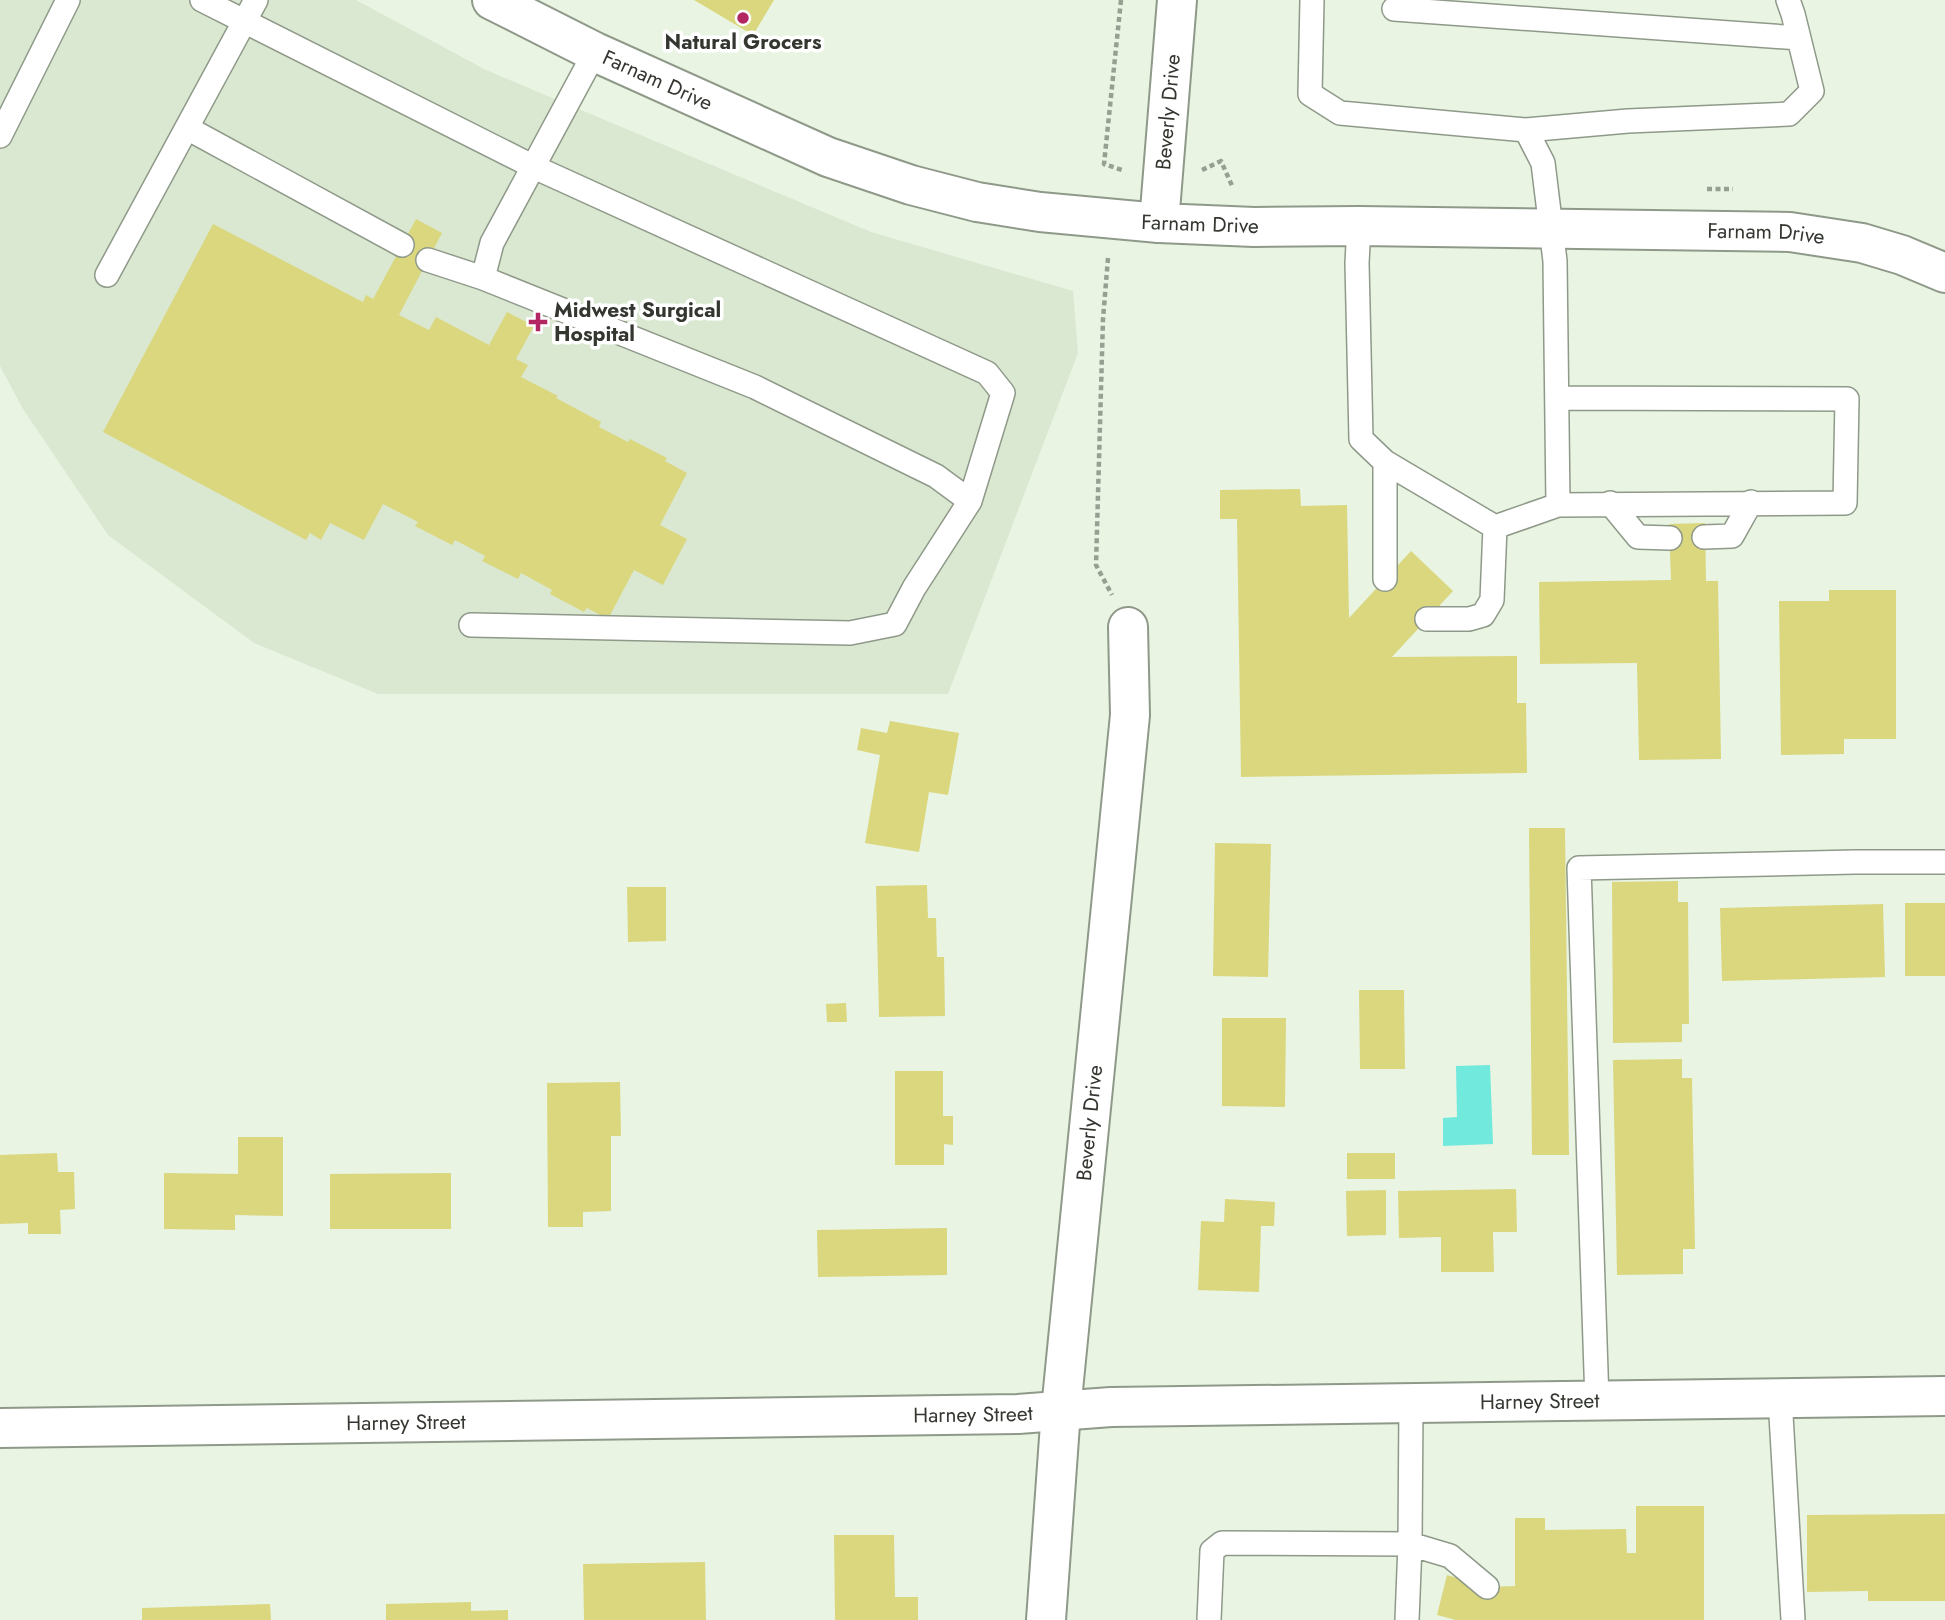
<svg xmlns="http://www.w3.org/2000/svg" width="1945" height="1620" font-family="Jost,sans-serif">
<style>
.built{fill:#dae8d1}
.water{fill:#71e9dd}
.building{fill:#dad77f}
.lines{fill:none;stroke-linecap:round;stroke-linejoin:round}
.lane-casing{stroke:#8f9989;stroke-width:26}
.street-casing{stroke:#8f9989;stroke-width:42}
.secondary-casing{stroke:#8f9989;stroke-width:42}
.path{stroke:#979f92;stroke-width:4.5;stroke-dasharray:5 3.5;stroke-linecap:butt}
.lane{stroke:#fff;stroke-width:23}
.street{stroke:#fff;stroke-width:38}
.secondary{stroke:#fff;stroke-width:38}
.poi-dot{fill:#b22662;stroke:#fff;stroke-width:2.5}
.labels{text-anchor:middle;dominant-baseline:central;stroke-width:7;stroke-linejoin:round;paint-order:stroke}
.poi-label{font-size:21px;font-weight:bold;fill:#333730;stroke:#fff}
.street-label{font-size:21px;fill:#333730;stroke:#fff}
</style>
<rect width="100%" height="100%" fill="#e9f4e2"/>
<path class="built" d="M0,0H356L486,70L871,232L1073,291L1078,353L948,694H378L254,643L108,535L23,409L0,366Z"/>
<path class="water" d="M1490,1065L1493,1144L1443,1146V1118L1457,1117L1456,1066Z"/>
<path class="building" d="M694,0H774L753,35Z
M416,219L442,233L399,315L429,330L436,317L489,345L507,312L534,326L516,359L528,365L521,377L558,396L556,398L601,422L599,427L628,442L630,439L667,458L665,461L687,473L660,525L687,539L663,585L634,570L608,619L587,608L584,612L550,594L552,590L521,573L518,579L482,561L485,556L455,540L452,545L415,526L418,522L383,504L364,540L330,523L321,540L310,533L306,540L103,432L213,224L363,302L366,295L373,299Z
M1300,489L1301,506L1347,505L1349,618L1411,551L1453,591L1392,657L1517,656V703H1526L1527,773L1241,777L1237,519H1220V490Z
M1705,523L1706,581H1718L1721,759L1639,760L1637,663L1540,664L1539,582L1671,580L1669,524Z
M1829,590H1896V739H1844V754L1781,755L1779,601H1829Z
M890,721L959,733L948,795L929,792L919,852L865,843L880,755L857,750L861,728L887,733Z
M1529,828H1565L1569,1155H1532Z
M1215,843L1271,844L1268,977L1213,976Z
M1678,881V902H1688L1689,1024H1682V1042L1613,1043L1612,882Z
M927,885L928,918H936L937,957H944L945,1016L879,1017L876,886Z
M627,887H666V941L628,942Z
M1905,903H1945V976H1905Z
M1883,904L1885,977L1722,981L1720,908Z
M1359,990H1404L1405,1069H1360Z
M846,1003L847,1022H827L826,1004Z
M1222,1018H1286L1285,1107L1222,1106Z
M1682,1059V1078H1692L1695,1249H1683V1274L1617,1275L1613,1060Z
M895,1071H943V1116H953V1145L944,1144V1165H895Z
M620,1082L621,1136H611V1211L583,1212V1227H548L547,1083Z
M238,1137H283V1216L235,1215V1230L164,1229V1173L238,1174Z
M57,1153L58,1172H74L75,1209L60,1210L61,1234H28V1223L0,1224V1155Z
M1347,1153H1395V1179H1347Z
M451,1173V1229H330V1174Z
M1516,1189L1517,1232H1493L1494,1272H1441V1237L1399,1238L1398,1191Z
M1386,1190V1235L1347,1236L1346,1191Z
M1225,1199L1275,1202L1274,1226H1261L1259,1292L1198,1290L1201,1221L1224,1222Z
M947,1228V1275L818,1277L817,1230Z
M1636,1506H1704V1620H1456L1437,1615L1447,1575L1487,1587L1515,1586V1518H1545V1530L1626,1529L1627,1553H1636Z
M1945,1514V1601H1868V1591L1807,1592V1515Z
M834,1535H894L895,1597H918V1620H835Z
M705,1562L706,1620H584L583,1564Z
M471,1602V1611L508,1610V1620H386V1604Z
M270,1604L271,1620H142V1608Z"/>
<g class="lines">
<g class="lane-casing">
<path id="lane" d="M202,0L534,167L987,373L1003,393L970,501L914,588L895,624L850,633L471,625
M1312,0L1310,94L1340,113L1526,130L1543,163L1555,261L1558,505L1495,527L1385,462L1361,439L1357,263L1359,226
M1394,9L1799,38
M595,52L492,243L483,278L755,387L936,476L970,501
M187,128L402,245
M1526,130L1628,121L1789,114L1812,91L1793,14L1788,0
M0,136L68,0
M428,260L483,278
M107,275L256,0
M1557,398L1847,399L1845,503L1558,505
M1385,462V579
M1610,503L1638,537L1670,538
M1704,537L1732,536L1751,502
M1427,619H1469L1483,615L1492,600L1495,527
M1780,1398L1793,1620
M1597,1401L1579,868L1855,862H1945
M1411,1403L1410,1544L1450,1556L1487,1587
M1209,1620L1212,1551L1222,1543L1410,1544L1407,1620"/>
</g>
<g class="street-casing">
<g id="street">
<path id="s1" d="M492,0L595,52L828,157L911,185L977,202L1040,212L1159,223"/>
<path id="s2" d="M0,1428L1018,1414L1111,1407L1945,1396"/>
<path id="s3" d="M1046,1620L1061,1410L1130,715L1128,627"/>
</g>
</g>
<g class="secondary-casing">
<g id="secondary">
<path id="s4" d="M1177,0L1159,223L1254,227L1359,226L1790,232L1862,243L1902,255L1945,273"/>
</g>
</g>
<path class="path" d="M1121,0L1104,164L1125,171
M1202,170L1221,161L1233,188
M1707,189H1733
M1108,258L1103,319L1096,565L1112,595"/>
<use href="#lane" class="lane"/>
<use href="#street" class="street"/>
<use href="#secondary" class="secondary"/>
</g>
<g class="poi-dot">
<circle cx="743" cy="18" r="7"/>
<path d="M534.5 311.5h7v7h7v7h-7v7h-7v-7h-7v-7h7z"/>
</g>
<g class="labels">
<g class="poi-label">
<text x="743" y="42">Natural Grocers</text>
<text x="554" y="310" text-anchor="start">Midwest Surgical<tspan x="554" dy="24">Hospital</tspan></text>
</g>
<g class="street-label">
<text stroke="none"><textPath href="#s1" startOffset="184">Farnam Drive</textPath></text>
<text transform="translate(1168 112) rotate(-85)">Beverly Drive</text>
<text transform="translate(1200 224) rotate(2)">Farnam Drive</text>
<text stroke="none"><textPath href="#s4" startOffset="831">Farnam Drive</textPath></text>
<text stroke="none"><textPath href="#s3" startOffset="499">Beverly Drive</textPath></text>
<text stroke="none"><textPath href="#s2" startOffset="1540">Harney Street</textPath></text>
<text stroke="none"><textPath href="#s2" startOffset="973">Harney Street</textPath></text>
<text stroke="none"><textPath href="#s2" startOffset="406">Harney Street</textPath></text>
</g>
</g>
</svg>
